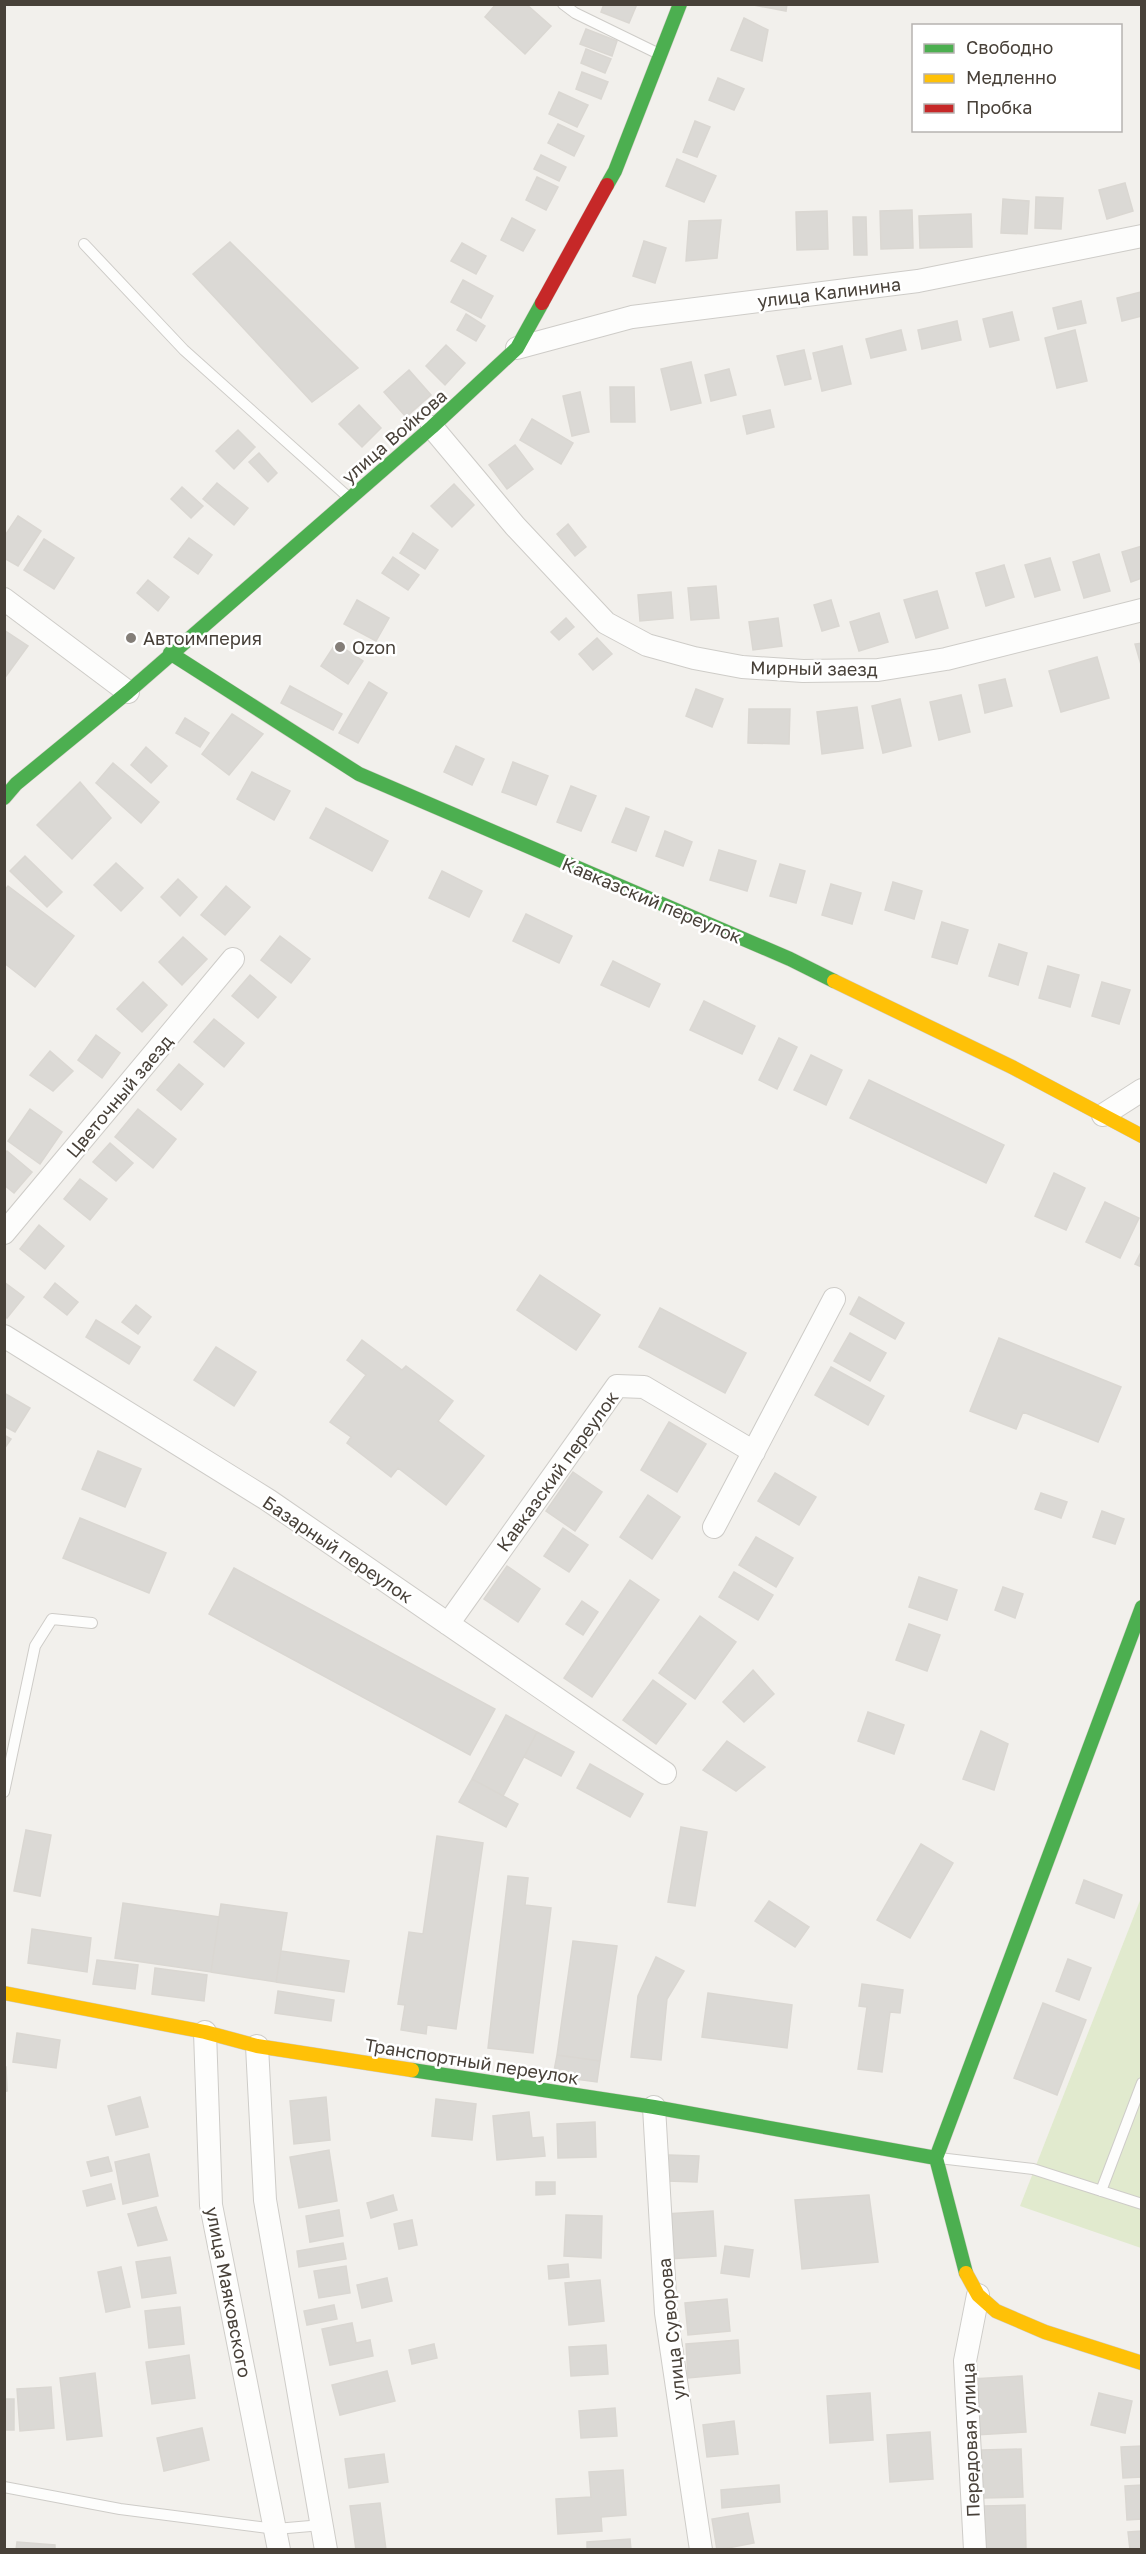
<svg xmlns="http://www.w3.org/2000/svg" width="1146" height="2554" font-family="'Golos Text',sans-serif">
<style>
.green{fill:#e1eace}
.building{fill:#dbd9d5;stroke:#dad7d2;stroke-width:1.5}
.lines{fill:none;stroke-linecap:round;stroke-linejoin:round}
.lane-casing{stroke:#ceccc8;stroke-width:12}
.street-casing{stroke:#ceccc8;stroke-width:24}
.fast-casing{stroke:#d0ccc4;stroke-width:15}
.slow-casing{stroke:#d0ccc4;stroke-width:15}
.jam-casing{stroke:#d0ccc4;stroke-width:15}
.lane{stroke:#fdfdfc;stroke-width:10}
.street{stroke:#fdfdfc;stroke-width:22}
.fast{stroke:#4caf50;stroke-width:14}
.slow{stroke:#ffc107;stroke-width:14}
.jam{stroke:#c62828;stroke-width:14}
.poi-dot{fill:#847e78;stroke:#fff;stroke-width:2}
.labels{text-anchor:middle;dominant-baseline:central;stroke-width:5;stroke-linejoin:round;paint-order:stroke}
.street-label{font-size:18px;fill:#484139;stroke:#fff}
.poi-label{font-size:18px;fill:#484139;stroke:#fff;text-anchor:start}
</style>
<rect width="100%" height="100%" fill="#f2f0ec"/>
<path class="green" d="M1141,1898V2248L1020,2206Z"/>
<path class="building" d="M496,4H526L551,26L525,54L485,17Z
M604,4H637L629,23L601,12Z
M748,4H787L786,11Z
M744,18L768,30L762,61L731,50Z
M586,29L617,41L612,56L580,44Z
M586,49L611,59L605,73L581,63Z
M582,72L608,82L601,99L576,89Z
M718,78L744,89L734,110L709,100Z
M559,92L588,105L577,127L549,114Z
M695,121L710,127L697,157L683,152Z
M558,124L584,136L574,156L548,143Z
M541,155L566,167L559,181L534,169Z
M677,159L716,176L704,202L666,186Z
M537,177L558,187L546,210L526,200Z
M1125,183L1133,211L1107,219L1099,190Z
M1036,197L1063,198L1061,229L1035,228Z
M1003,199L1029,201L1027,234L1001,233Z
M912,210L913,248L881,249L880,211Z
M827,211L828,249L797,250L796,212Z
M971,214L972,247L920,248L919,216Z
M853,217H866L867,255H854Z
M512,218L535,230L523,251L501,240Z
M721,220L717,258L686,261L689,221Z
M644,241L666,248L655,283L633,276Z
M230,242L358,368L312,402L193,274Z
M462,243L486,256L476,274L451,261Z
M463,280L493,296L481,318L451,302Z
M1141,292L1142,316L1122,321L1117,298Z
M1081,301L1086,323L1058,329L1053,308Z
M1012,312L1019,340L990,347L983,319Z
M466,314L485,326L476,341L457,330Z
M957,321L961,340L922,349L918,330Z
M901,330L906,350L871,358L866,339Z
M1075,330L1087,381L1057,388L1045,338Z
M446,345L465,363L445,385L426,366Z
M842,346L851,384L822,391L813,353Z
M804,350L811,379L785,385L777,356Z
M691,362L701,403L671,410L661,369Z
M729,369L736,395L711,401L705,375Z
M409,370L431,395L406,417L384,392Z
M610,387H634L635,422H611Z
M580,392L589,432L572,436L563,396Z
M359,405L381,428L362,447L339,424Z
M770,410L774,427L747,434L743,416Z
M532,419L573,443L561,464L520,440Z
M238,430L255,447L234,469L216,451Z
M515,445L533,469L507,489L489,465Z
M259,453L277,473L268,482L249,462Z
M217,483L248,508L234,525L203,499Z
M454,484L474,505L452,527L431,506Z
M182,487L203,506L191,518L171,499Z
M18,516L41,531L18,566L4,558V537Z
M568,524L586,547L575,556L557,534Z
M413,533L438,550L425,569L400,553Z
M189,538L212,555L198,574L174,557Z
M44,539L74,558L54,589L24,570Z
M1142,546V578L1131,582L1122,552Z
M1099,554L1110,591L1084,598L1073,562Z
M393,557L419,575L408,590L382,573Z
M1050,558L1060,590L1035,597L1025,565Z
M1004,565L1014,597L986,606L976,573Z
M148,580L169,597L158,611L137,593Z
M716,586L719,618L691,620L688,588Z
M937,591L948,628L916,638L904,600Z
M671,592L673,618L640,621L638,595Z
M357,600L389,618L376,641L344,624Z
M831,600L839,626L822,631L814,605Z
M879,613L888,642L859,651L850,622Z
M566,618L574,627L559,640L551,632Z
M778,618L782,646L753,650L749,622Z
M4,630L28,646L4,679Z
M597,638L612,654L593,670L579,654Z
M336,643L363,661L348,684L321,666Z
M1142,643V668L1135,644Z
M1097,657L1109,698L1061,712L1049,671Z
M1005,679L1012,706L985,713L979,685Z
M369,682L387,693L358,743L339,733Z
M290,686L342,714L333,730L281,703Z
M696,689L723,699L712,727L686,716Z
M961,695L970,732L939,740L930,702Z
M900,699L911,746L883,753L872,706Z
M857,707L863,748L822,754L817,712Z
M749,709H790L789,744L748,743Z
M232,714L263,734L229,775L202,754Z
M185,718L209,733L200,747L176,733Z
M456,746L484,759L472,785L444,772Z
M146,747L167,766L151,783L131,765Z
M513,762L548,776L536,805L502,792Z
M113,763L159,802L141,823L96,783Z
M252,772L290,791L274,820L237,799Z
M80,782L111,818L72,859L37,825Z
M571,786L596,796L581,831L557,822Z
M326,808L388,841L372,871L310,838Z
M626,808L649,817L636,851L612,842Z
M665,831L692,842L683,866L656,856Z
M719,850L756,861L747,891L710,880Z
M25,856L62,892L47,907L10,871Z
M116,863L143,888L121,911L94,885Z
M780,864L805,871L796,903L770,896Z
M442,871L482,891L469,917L429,898Z
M178,879L197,897L180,916L161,897Z
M893,882L922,891L914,919L885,910Z
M831,884L861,893L852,924L822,915Z
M8,886L74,936L35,987L4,963V891Z
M226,886L250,907L225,935L201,915Z
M526,914L572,936L559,963L513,941Z
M942,922L968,930L957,964L932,957Z
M280,936L310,959L291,983L261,960Z
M183,937L207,959L182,985L159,962Z
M999,944L1027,953L1018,985L989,976Z
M613,961L660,984L649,1007L601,985Z
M1048,966L1079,975L1070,1007L1039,998Z
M250,975L276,997L258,1018L232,996Z
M143,982L167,1005L142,1032L117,1009Z
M1102,982L1130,990L1119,1024L1092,1016Z
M704,1001L755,1026L742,1054L690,1030Z
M214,1019L244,1043L224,1067L194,1042Z
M96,1035L120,1053L102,1078L78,1060Z
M779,1038L797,1047L777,1089L759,1080Z
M50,1051L73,1071L53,1091L30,1075Z
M811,1055L842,1070L826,1105L794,1090Z
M179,1064L203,1084L181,1110L157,1090Z
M869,1080L1004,1145L986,1183L850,1118Z
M30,1109L62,1132L40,1164L8,1141Z
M138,1109L176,1139L153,1168L115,1137Z
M110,1143L133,1163L116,1181L93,1162Z
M7,1151L32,1172L14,1193L4,1185V1154Z
M1054,1173L1085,1188L1066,1230L1035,1216Z
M80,1179L107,1199L90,1220L64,1199Z
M1105,1202L1139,1218L1120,1258L1086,1242Z
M39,1225L64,1246L45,1269L20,1249Z
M1142,1250V1267L1135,1264Z
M540,1275L600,1315L576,1350L517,1310Z
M4,1282L24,1297L7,1318L4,1316Z
M55,1283L78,1302L67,1315L44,1297Z
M859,1297L904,1323L895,1339L850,1314Z
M136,1305L151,1317L138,1334L122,1322Z
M660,1308L746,1353L725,1393L639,1347Z
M96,1320L140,1347L129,1364L86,1337Z
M850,1333L886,1353L870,1381L834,1361Z
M999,1338L1121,1387L1098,1442L1023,1412L1016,1429L970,1411Z
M362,1340L402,1370L406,1366L453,1401L438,1421L484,1456L446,1505L398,1468L391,1477L347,1443L351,1437L330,1422L366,1375L347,1360Z
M216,1347L256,1372L234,1406L194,1380Z
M831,1367L884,1396L868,1425L815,1395Z
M4,1393L30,1408L15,1432L4,1426Z
M669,1422L706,1444L677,1492L641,1470Z
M4,1435L11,1439L4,1449Z
M98,1451L141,1469L125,1507L82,1489Z
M573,1472L602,1492L575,1531L546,1511Z
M775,1473L816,1497L799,1525L758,1501Z
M1041,1493L1067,1502L1061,1518L1035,1509Z
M648,1495L680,1517L652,1559L620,1537Z
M1102,1511L1124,1519L1115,1544L1093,1537Z
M80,1518L166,1553L149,1593L63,1558Z
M563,1528L588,1545L569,1572L544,1556Z
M756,1537L793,1558L776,1587L739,1565Z
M507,1566L540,1589L518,1622L484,1599Z
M234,1568L495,1709L470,1755L209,1614Z
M734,1572L773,1595L758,1620L719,1597Z
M919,1577L957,1590L947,1620L909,1607Z
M630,1580L659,1600L592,1697L564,1678Z
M1003,1587L1023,1594L1015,1618L995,1610Z
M582,1601L598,1612L583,1635L566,1624Z
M700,1616L736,1642L695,1699L659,1673Z
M909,1624L940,1635L927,1671L896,1660Z
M753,1670L774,1694L744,1722L723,1702Z
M653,1680L686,1704L656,1744L623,1720Z
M868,1712L904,1725L894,1754L858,1741Z
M506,1715L537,1732L503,1796L472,1779Z
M981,1731L1008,1744L994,1790L963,1779Z
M537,1732L574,1752L561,1776L524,1757Z
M727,1741L765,1767L736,1791L703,1770Z
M590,1764L643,1794L630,1817L577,1788Z
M472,1779L518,1804L506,1827L459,1802Z
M681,1827L707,1832L695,1906L668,1902Z
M26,1830L51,1835L40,1896L14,1891Z
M437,1836L483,1843L456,2029L427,2025L426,2034L401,2030L405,2005L398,2004L409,1932L423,1934Z
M921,1844L953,1863L910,1938L877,1920Z
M508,1876L528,1878L525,1905L551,1908L533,2053L488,2048Z
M1084,1880L1122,1895L1114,1918L1076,1903Z
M769,1901L809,1927L795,1947L755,1921Z
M123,1903L219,1917L211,1972L115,1958Z
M221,1904L287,1913L276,1982L211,1972Z
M32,1929L91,1938L87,1972L28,1963Z
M573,1941L617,1946L600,2061L557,2055Z
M281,1951L349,1961L344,1992L276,1982Z
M656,1957L684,1971L667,1999L661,2060L631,2057L638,1996Z
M1068,1959L1091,1968L1079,2000L1056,1991Z
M97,1960L138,1965L135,1989L93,1984Z
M155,1968L207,1975L204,2001L152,1994Z
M862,1984L903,1990L900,2013L890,2012L882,2072L858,2069L867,2007L859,2006Z
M278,1991L334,2000L331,2021L275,2013Z
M708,1993L792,2005L787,2048L702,2037Z
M1043,2003L1086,2020L1057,2095L1014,2078Z
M17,2033L60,2040L56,2068L13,2062Z
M557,2055L600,2061L597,2082L553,2076Z
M4,2067H6L7,2091L4,2092Z
M140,2097L148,2127L116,2135L108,2106Z
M326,2097L330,2140L294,2144L290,2101Z
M436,2099L476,2104L472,2140L432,2136Z
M529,2112L532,2138L543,2137L545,2156L497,2160L493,2116Z
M595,2122L596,2157L558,2158L557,2124Z
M329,2150L337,2201L299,2208L290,2157Z
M149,2154L158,2196L123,2204L115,2162Z
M669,2155L699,2156L697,2182L667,2181Z
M108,2157L112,2171L91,2176L87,2162Z
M536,2182H555V2194L536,2195Z
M111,2184L115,2199L87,2206L83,2191Z
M393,2195L397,2210L371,2218L367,2203Z
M869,2195L878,2262L802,2269L795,2200Z
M156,2207L167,2240L138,2246L128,2214Z
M339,2210L343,2236L310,2242L306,2216Z
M713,2211L716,2256L667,2259L665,2214Z
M566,2215L602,2216L601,2258L564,2256Z
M412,2220L417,2245L399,2249L394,2224Z
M343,2243L346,2259L299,2267L297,2251Z
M725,2246L753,2250L749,2277L721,2273Z
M170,2257L176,2293L142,2298L136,2262Z
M568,2264L569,2277L549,2279L548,2266Z
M346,2266L350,2293L319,2298L314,2271Z
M121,2267L130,2307L106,2312L98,2272Z
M387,2278L392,2301L362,2308L357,2285Z
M600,2280L604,2321L569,2325L565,2283Z
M727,2299L730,2331L688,2335L685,2303Z
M334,2305L337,2319L307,2325L304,2311Z
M180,2307L184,2344L149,2348L145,2311Z
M352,2323L356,2343L370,2340L373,2356L330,2365L322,2329Z
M738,2340L740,2373L688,2378L686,2344Z
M434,2344L437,2358L412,2364L409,2350Z
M606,2345L608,2374L571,2376L569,2347Z
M189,2355L195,2398L152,2404L146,2362Z
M387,2371L395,2401L340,2415L332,2385Z
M95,2373L102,2436L67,2440L60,2378Z
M1022,2376L1026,2432L975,2435L972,2379Z
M51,2387L54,2428L20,2431L17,2389Z
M870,2393L873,2440L830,2443L827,2396Z
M1099,2393L1132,2401L1125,2433L1091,2425Z
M4,2399H14V2430H4Z
M615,2408L617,2436L581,2438L579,2411Z
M734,2421L738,2454L707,2457L703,2425Z
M202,2428L209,2460L164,2471L157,2438Z
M930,2432L933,2479L890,2482L887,2435Z
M1142,2446V2477L1123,2478L1121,2447Z
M1021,2449L1023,2497L983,2498L982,2450Z
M384,2454L388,2482L349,2488L345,2459Z
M623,2470L626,2515L601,2517L602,2531L558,2534L556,2499L591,2497L589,2472Z
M779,2485L780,2502L722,2508L721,2490Z
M1142,2485V2519L1127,2520L1125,2486Z
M380,2503L386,2550H356L350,2506Z
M1025,2505L1026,2550H984L983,2506Z
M748,2513L754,2543L717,2550L712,2519Z
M1142,2531V2550H1130L1128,2532Z
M630,2539L631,2550H587V2542Z
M17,2542L55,2545V2550H16Z"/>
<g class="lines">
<g class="lane-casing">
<path id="lane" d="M563,4L575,13L657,53
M84,244L184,350L347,496
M4,1792L35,1646L52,1619L92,1623
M939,2158L1033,2169L1142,2204
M1101,2191L1142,2083
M4,2487L120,2509L276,2529L322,2525"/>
</g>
<g class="street-casing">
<path id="street" d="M517,348L632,317L918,281L1142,236
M432,427L515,526L606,623L647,645L694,658L742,667L803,671L878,670L946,659L1142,610
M4,599L128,692
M1103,1115L1142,1090
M4,1233L233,959
M4,1336L268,1500L665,1773
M714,1527L834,1299
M448,1624L617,1386L644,1387L754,1452
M205,2032L211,2205L279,2550
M257,2046L265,2200L326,2550
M654,2107L666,2313L701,2550
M975,2550L965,2361L978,2295"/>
</g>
<g class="fast-casing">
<path id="fast" d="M607,185L615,171L680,4
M170,653L359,774L790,959L834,981
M4,798L16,784L128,692L432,427L517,348L542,303
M412,2070L654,2107L936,2158
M966,2273L936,2158L1142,1607"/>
</g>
<g class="slow-casing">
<path id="slow" d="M834,981L1012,1067L1142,1136
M4,1993L205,2032L257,2046L412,2070
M966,2273L978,2295L996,2311L1045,2332L1142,2363"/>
</g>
<g class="jam-casing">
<path id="jam" d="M542,303L607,185"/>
</g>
<use href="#lane" class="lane"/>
<use href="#street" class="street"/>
<use href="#fast" class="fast"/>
<use href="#slow" class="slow"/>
<use href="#jam" class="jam"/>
</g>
<g class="poi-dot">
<circle cx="131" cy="638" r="6"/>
<circle cx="340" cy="647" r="6"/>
</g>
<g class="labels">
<g class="street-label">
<text transform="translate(829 292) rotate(-7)">улица Калинина</text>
<text transform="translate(394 436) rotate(-41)">улица Войкова</text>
<text transform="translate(814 668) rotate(1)">Мирный заезд</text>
<text transform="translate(652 900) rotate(23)">Кавказский переулок</text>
<text transform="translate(119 1096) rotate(-50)">Цветочный заезд</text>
<text transform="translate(557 1471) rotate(-54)">Кавказский переулок</text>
<text transform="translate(338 1549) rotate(34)">Базарный переулок</text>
<text transform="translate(472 2061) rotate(9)">Транспортный переулок</text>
<text transform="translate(229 2292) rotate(79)">улица Маяковского</text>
<text transform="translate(671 2329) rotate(-96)">улица Суворова</text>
<text transform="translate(970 2440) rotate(-92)">Передовая улица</text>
</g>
<g class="poi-label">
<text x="143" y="638">Автоимперия</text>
<text x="352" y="647">Ozon</text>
</g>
</g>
<rect width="1146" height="2554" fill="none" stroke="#484139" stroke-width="12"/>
<rect x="912" y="24" width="210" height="108" fill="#ffffff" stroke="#b6b3b0" stroke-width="1.5"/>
<rect x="924" y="44" width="30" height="9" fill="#4caf50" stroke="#b6b3b0" stroke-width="1.5"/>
<text x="966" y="54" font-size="18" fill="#484139">Свободно</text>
<rect x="924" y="74" width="30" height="9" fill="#ffc107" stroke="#b6b3b0" stroke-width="1.5"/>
<text x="966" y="84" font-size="18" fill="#484139">Медленно</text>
<rect x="924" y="104" width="30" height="9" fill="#c62828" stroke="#b6b3b0" stroke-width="1.5"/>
<text x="966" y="114" font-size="18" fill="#484139">Пробка</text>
</svg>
